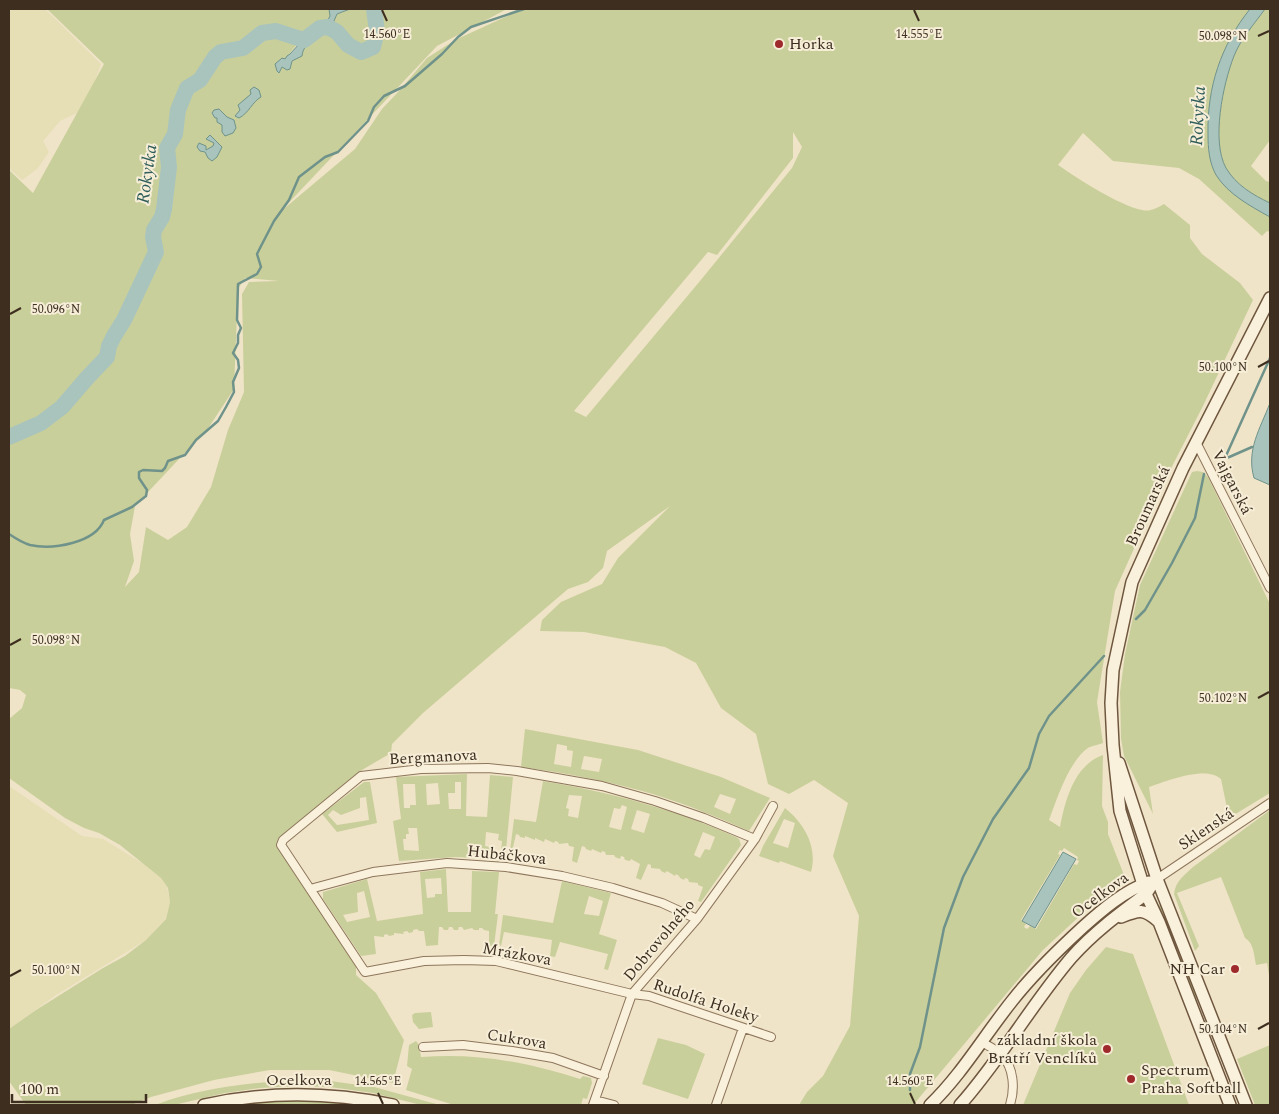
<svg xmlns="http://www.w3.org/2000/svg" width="1279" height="1114" font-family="Spectral,serif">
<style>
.farmland{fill:#e6deb5}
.green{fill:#c9cf9b;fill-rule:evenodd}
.water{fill:#a9c4bc;stroke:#6f938a}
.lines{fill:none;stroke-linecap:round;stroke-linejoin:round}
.stream{stroke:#6f938a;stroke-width:2.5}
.river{stroke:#a9c4bc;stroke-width:16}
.street-casing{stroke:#8d765c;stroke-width:10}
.secondary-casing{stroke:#6f573f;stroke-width:14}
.street{stroke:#faf1dc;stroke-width:8}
.secondary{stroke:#faf1dc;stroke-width:11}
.ticks{fill:none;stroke:#3d2e20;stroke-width:2}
.poi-dot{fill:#9e2a2b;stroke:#f7eed8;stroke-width:2}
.labels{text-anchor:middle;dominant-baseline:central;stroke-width:4;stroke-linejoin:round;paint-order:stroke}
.poi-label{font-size:16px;fill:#3d2e20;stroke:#f7eed8;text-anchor:start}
.street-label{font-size:16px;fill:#3d2e20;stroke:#f7eed8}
.water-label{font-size:18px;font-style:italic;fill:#2f5d5a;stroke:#f7eed8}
.ticks-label{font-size:12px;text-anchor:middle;fill:#3d2e20;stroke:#f7eed8;stroke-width:4;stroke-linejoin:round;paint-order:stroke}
</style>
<rect width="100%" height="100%" fill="#f0e4c8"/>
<path class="farmland" d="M15,9H45L101,64L89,97L77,113L60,121L43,141L49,152L37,169L22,180L9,168V11Z
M9,786L82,836L103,839L142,863L161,878L167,887L170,902L166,918L146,940L56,995L9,1029Z"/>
<path class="green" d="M47,9H329L330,16L328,21C312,25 288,53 280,68C302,63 307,32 330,30L337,14L350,9H507L437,46L280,212L355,149L382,109L399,91L427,58L455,40L518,11L519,9H1250C1221,45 1207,87 1208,134C1208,148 1209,162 1216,175C1229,194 1250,206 1270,217V232L1267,231L1262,236L1199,179L1179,168L1113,161L1083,133L1058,165C1077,178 1120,206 1142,210C1150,212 1157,208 1164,204L1190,225V238L1202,254L1240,283L1253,300L1203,406L1162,486L1115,591L1097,702L1103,743C1098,745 1091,746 1088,748C1069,761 1057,799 1049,820L1060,827C1065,801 1074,765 1103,755L1102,806L1108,822V834L1124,875L1122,882L1083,913L1043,950L914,1104L912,1105H799L807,1092L823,1076L850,1026L859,916L833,856L848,803L814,780L789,794L768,784L756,734L721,708L696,663L665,647L584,632L540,631L542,620L561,602L602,584L618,558L670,506L607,551L603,568L588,582L568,589L423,713L392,744L391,753L362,770L278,840L280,852L356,965V975L376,993L404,1040L393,1083L329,1070H270L214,1080L151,1097L131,1105H26L9,1081V1029L36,1010L103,968L125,956L146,940L166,919L170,902L168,888L161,878L120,845L99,833L84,828L65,818L9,778V719L22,708L26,695L20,690L9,688V170L33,193L104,64ZM793,132L802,147L792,168L700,281L586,417L574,411L708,252L717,255L793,158ZM245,278L279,281L249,282L242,294L244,392L228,430L211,487L187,527L168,540L146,527L139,572L125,587L134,561L130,534L135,506L209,427L234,389L238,289ZM1064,848L1078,857L1077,860L1079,861L1077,865L1074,864L1036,929L1030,926L1027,929L1024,927L1026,924L1021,920L1060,855L1058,854L1060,850L1062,851Z
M1265,9H1270V140L1251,166L1266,181L1270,182V203C1253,195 1236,185 1226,168C1211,141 1223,84 1234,56C1240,40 1255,23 1265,9Z
M1197,471L1203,472L1208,477L1269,602L1270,612V793L1229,818L1221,779C1206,765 1166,781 1149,787L1153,814L1124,756L1121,739L1120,692L1125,654L1140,585L1192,472Z
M525,729L638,750L721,777L770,798L749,831C719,818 688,805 656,795C612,782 567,773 521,767ZM557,744L567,746V750L573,751L571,767L554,764ZM584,756L602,759L599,772L581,769ZM720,794L736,799L730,814L714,807Z
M467,774L466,816L487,817L490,775L513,777L505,860L456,857L399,861L393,821L401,819L396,777ZM455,782H461V809H449L448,793H455ZM438,783L440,804L427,805L426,784ZM403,784H415L416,805H410V808H404ZM408,828H417L419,851L404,850L403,839H406V834H409ZM486,832L499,834L498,840L502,841L501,852L490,851V847L485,846Z
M543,781C609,792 675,809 736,837L739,839L741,845L701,902L698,901L703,887L698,885V883L689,882L688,879L685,878L684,880L680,878L679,876L676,874L675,876L667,871L665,873L661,871L660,869L651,868V865L648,864L641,880L636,878L640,864L631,859L630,861L625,860L624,857L621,856L620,859L615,857L614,855H606L605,852L602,851L601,853L592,849L591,851L586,849L585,847L582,846L577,863L572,861L574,847L569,846L568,843L559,844L558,842L555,841L554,843L545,839L544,842L535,838V840L525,836V838L520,837L519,835L516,834L512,852L510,851L514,819L536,822ZM569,795L582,796L578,818L568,816L569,809L566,808ZM622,805L627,807L621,830L609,827L614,808L620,809ZM637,810L650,814L644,833L631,829ZM703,832L715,837L710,850L705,849L700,858L694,855Z
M364,782H370L377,823L337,832L322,814ZM366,797L369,820L337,825L328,815L333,810L341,815L360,808V798Z
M785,808C804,823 818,847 811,872L780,861L779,863L759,856L763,846ZM784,819L795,823L788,848L773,843Z
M1270,810V981L1267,963L1256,965C1254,956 1254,943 1245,938L1221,877L1177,893L1199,946L1195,951L1174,894C1175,882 1184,875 1193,867Z
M446,869L448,912H471L472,871L499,872L495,914H498L494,946H489V931L484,930L482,928H479V930H474L472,928L464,930L462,927H459L458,930H454L452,927H449L448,930H444L442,927H439L438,945L426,946L424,931H419L417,929L413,930V932L409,933L407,931L403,932L404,934L394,933V935L389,936L387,934L384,935V937L374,936L376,954L361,956L323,899V892L367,879L377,921L423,914L420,872ZM441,878L442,894H435V897L427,898L425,879ZM364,891L370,917L347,922L343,915L358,912L357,893Z
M562,881L611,893L599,934L617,940L608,970L604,969L608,954L560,942L555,957L550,956L552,940L504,932L501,946L499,945L503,915L553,923ZM589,896L603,901L599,916L584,914Z
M1162,904L1210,1025L1189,985L1158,906Z
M1106,947L1133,954L1189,1105H1023L1070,993L1086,970Z
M431,1012L433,1027L419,1029L413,1022L412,1015L415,1013Z
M658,1038L686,1045L705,1054L688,1099L642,1084Z
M416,1041L419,1045L421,1057C480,1053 525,1062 580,1079L583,1076L591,1078L592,1083L587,1099L583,1098L581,1105H454L406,1090L412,1069L407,1066L409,1045Z
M1270,1045V1105H1255L1237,1059Z
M295,1080L330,1081L374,1087L440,1105H421L373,1093L330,1087L295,1086L260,1088L225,1093L174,1105H155C200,1088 247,1083 295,1080Z
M294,1096L383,1105H213Z"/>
<path class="water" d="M329,9H350L337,14L330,30C318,31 303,44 302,56L292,61L290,69L287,70L282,67L279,73L277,71L275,64L282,58L285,59L287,56L290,54L300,43L298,40L299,37L311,32L322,21L328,20L330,16Z
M1250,9H1265C1255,23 1240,40 1234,56C1223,84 1211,141 1226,168C1236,185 1253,195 1270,203V217C1250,206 1228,194 1216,175C1209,162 1208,148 1208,134C1207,87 1221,45 1250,9Z
M254,87L259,90L261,97C252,102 249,113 239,118L235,116L240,110L238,105L251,94L250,90Z
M219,109L227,117L234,120L236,128L233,133L225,136L222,132V125L217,122V118H215L212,113L214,110Z
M210,135L222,147L217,157L212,161L208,158L205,152L200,151L197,147L199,143L206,146V150L213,146L214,143L206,139Z
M1270,403V485L1254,478C1246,450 1260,429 1270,403Z
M1063,852L1076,859L1035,928L1022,921Z"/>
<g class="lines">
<path class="stream" d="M1225,458L1270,358
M1227,458L1252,447
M9,534C15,538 23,543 30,545C53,550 95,543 104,520L132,507L146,496L147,490L139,478V472L143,470L162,471L165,468L168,461L185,455L196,440L218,421L226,407L234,392L233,382L239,368L238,360L233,353L238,343V335L241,328L237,320L238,284L257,274L261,267L257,254L260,248L274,221L289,200L299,177L325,157L338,152L368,121L374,107L384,96L405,86L442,54L458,37L471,27L524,9
M1136,619L1145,610L1172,563L1195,518L1204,474
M910,1090V1074L920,1047L944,928L963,877L993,819L1029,768L1039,734L1049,716L1104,656"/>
<path class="river" d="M9,437L41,423L62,407L87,378L107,357L109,346L114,336L124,320L156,252L153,237L154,230L162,217L164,209L169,167L167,148L175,134L178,110L187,88L200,80L215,57L221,52L243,48L262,33L276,31L304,40L320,28L328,27L337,32L348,45L361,52L373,47L377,31L374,9"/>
<g class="street-casing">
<path id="street" d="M1196,442L1270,588
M755,839L704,818L655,801L602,786L517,771L488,768L421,769L361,776L283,840L281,845L365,972L424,961L464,960L496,961L632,994L649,996L771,1037
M1157,879L1270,803
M310,889L373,872L447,863L506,867L562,876L613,888L662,903L697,919
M982,1042C988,1046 997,1050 1002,1055C1014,1068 1015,1089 1010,1105
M423,1047L463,1045L512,1051L553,1058L604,1076
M595,1100L614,1105
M593,1105L632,994L697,919L755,839L773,806
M716,1105L743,1028"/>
</g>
<g class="secondary-casing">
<path id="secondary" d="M1119,763L1157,879L1246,1105
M1121,917C1139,910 1143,908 1158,921
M204,1105C267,1091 331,1092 393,1105
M930,1105C962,1074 984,1036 1012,1001C1033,974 1058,950 1083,927C1102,910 1124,891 1149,882
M960,1105C1001,1059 1031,1005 1071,958C1093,933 1120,913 1146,894L1150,888
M1230,1105L1159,922L1146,894L1120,811L1113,745L1111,703L1113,670L1132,582L1183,468L1270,298"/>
</g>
<use href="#street" class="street"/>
<use href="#secondary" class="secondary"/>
</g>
<path class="ticks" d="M382,10L387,21M914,10L919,21M1258,36L1269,31M10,314L21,308M1258,367L1269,361M10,645L21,639M1258,698L1269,692M10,976L21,970M1258,1029L1269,1023M378,1093L383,1104M910,1093L915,1104"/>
<g class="poi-dot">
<circle cx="779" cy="44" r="5"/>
<circle cx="1235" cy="969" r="5"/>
<circle cx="1107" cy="1049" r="5"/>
<circle cx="1131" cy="1079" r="5"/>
</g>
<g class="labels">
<g class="poi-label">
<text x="789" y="44">Horka</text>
<text x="1225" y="969" text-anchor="end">NH Car</text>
<text x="1097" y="1040" text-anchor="end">základní škola<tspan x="1097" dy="18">Bratří Venclíků</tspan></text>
<text x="1141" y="1070">Spectrum<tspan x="1141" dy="18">Praha Softball</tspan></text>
</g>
<g class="street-label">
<text transform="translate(1232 482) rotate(63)">Vajgarská</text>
<text transform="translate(1148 506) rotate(-66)">Broumarská</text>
<text transform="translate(433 757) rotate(-3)">Bergmanova</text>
<text transform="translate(1206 829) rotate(-34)">Sklenská</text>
<text transform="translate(507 855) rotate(6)">Hubáčkova</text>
<text transform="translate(1100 895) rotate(-36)">Ocelkova</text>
<text transform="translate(659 940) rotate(-50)">Dobrovolného</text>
<text transform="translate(517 954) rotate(10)">Mrázkova</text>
<text transform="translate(706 1001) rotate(18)">Rudolfa Holeky</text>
<text transform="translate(517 1039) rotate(9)">Cukrova</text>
<text x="299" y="1080">Ocelkova</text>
</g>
<g class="water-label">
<text transform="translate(1198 116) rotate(-87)">Rokytka</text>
<text transform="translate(147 174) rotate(-82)">Rokytka</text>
</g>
</g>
<g class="ticks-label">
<text x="387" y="38">14.560°E</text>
<text x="919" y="38">14.555°E</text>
<text x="1223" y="40">50.098°N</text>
<text x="56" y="313">50.096°N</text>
<text x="1223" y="371">50.100°N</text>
<text x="56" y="644">50.098°N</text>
<text x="1223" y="702">50.102°N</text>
<text x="56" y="974">50.100°N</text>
<text x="1223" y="1033">50.104°N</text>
<text x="378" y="1085">14.565°E</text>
<text x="910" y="1085">14.560°E</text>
</g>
<rect width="1279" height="1114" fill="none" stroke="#3d2e20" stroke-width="20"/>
<path d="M12 1094v8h134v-8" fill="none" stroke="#3d2e20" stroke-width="2.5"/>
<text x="20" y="1094" font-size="15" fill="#3d2e20" stroke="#f7eed8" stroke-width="4" paint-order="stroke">100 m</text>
</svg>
